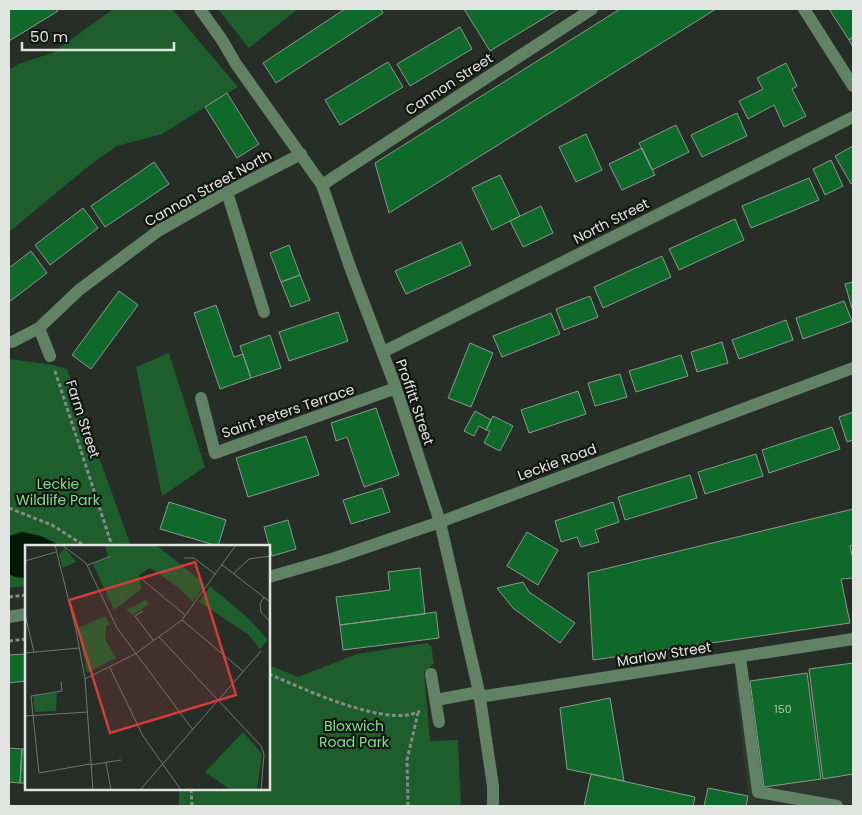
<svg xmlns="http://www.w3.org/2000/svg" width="862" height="815" font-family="Poppins,sans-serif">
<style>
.built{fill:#2d392f}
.green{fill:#1d5e2c}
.water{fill:#011805}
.building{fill:#0e692a;stroke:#8e978f}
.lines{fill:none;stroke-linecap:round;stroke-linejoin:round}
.path{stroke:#858b86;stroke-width:3;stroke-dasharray:4 2.5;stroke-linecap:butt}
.minor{stroke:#628266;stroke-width:12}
.labels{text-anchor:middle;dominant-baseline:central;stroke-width:4.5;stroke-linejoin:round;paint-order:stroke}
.number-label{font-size:11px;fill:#acc6b3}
.street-label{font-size:14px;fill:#e0e5e1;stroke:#121512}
.park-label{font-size:14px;fill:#79e28b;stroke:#121512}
.inset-road{fill:none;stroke:#717772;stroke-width:1}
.view{fill:#d73b3a;fill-opacity:0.15;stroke:#d73b3a;stroke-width:2.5}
.inset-edge{fill:none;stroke:#e0e5e1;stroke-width:2.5}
</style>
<rect width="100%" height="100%" fill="#272e28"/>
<path class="built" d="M853,663V806H746L748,796L735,681L807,673L809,669Z"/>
<path class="green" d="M113,9H172L238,87L162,134L117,146L90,165L9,232V70L18,64L52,53Z
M218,9H298L249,48Z
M169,353L205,467L162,496L136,367Z
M9,359L53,365L67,369L131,546H26V586L9,588Z
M427,643L431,646L434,663L424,672L430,741L458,740L461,806H179V789H269V665L298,677L357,654Z"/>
<path class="water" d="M22,532L41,536L61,546H26V578L15,577L9,574V536Z"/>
<path class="building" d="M9,9H56L58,11L9,41Z
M345,9H381L383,13L276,83L263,63Z
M464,9H559L490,51Z
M620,9H716L389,213L375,163Z
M829,9H853V37L849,40Z
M460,27L472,49L410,86L397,64Z
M853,37V47L849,40Z
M388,62L403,87L340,125L325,100Z
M786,63L797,86L792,89L806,116L784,127L774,105L748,119L739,101L763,89L757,78Z
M227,93L259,144L237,158L205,107Z
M737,113L747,136L702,157L691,135Z
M676,125L689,152L652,170L639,143Z
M586,134L602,170L576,182L559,147Z
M853,146V183L851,184L835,156Z
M642,148L655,175L622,190L609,164Z
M831,160L843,186L825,195L813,169Z
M154,162L169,184L105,227L91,206Z
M500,175L520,216L492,230L472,188Z
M809,178L819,200L751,228L742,206Z
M541,206L553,233L523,247L510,221Z
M83,208L98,228L50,265L35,245Z
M735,219L744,240L679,270L669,249Z
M461,242L471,265L406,294L395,271Z
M289,245L300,275L281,282L270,253Z
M31,251L47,273L9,302V268Z
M662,256L671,277L603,308L594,287Z
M300,275L310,300L291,307L281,282Z
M853,282V312L845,284Z
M119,291L138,305L91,369L72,355Z
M590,296L598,317L564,330L556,309Z
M844,301L852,321L803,339L796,318Z
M216,305L234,357L243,354L251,378L220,389L194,313Z
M338,312L348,341L289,361L279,332Z
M551,313L560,334L502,357L493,336Z
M786,320L793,340L739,359L732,340Z
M270,335L281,368L251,378L240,346Z
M722,342L728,363L697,372L691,352Z
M470,343L493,353L471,407L448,398Z
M681,355L688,376L636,392L629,371Z
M620,374L627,397L595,406L588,383Z
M578,391L586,414L529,433L521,410Z
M376,408L399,475L364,487L347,437L336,441L331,423Z
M475,411L491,420L486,430L479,426L474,436L464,431Z
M853,412V440L847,442L839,417Z
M493,416L513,426L500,451L484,443L490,431L486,430Z
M832,427L840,449L769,473L762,450Z
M306,436L319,475L248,497L236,458Z
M756,454L763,476L705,494L698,472Z
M690,475L697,498L625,520L618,497Z
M382,488L390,512L351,524L343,500Z
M169,502L226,520L218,546L160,529Z
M613,502L619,522L595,530L599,542L581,547L577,537L561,542L555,521Z
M853,509V545L850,546L853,559V578L841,579L850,623L593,660L588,573Z
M288,520L296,549L272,556L264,527Z
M527,532L558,550L538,585L507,566Z
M420,568L425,614L340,625L336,597L390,590L388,572Z
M523,582L529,592L575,623L560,643L513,608L497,588Z
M436,612L439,638L343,650L340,625Z
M26,654V681L9,683V655Z
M853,663V774L823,779L809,669Z
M807,673L821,779L764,787L750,681Z
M610,698L624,781L567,769L560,708Z
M9,748L22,749L20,783L9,782Z
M22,749H26V783H20Z
M591,774L695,797L693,806H584Z
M708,788L748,796L746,806H704Z"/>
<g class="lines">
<path class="path" d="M55,371L112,546
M9,508L52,525L85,546
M9,597L26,595
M9,641L26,639
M269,674C302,688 388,729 420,711
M191,789L192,806
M408,806L407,760L418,713"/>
<path class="minor" d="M200,9L222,40L236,64L322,185L350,267L396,388L440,522L479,692L493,786V806
M804,9L853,86
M322,185L592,9
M227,192L264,312
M39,328L50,356
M12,342L39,328L79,290L158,231L218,197L301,154
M383,352L853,117
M201,398L215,453L396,388
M269,577L335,558L440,522L853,368
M9,617L26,614
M740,657L758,792L837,806
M431,674L439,722
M479,697L853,639
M436,700L479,692"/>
</g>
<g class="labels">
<g class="number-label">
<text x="783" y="709">150</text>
</g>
<g class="street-label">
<text transform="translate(449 84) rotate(-33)">Cannon Street</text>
<text transform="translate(208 188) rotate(-29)">Cannon Street North</text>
<text transform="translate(611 221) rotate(-27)">North Street</text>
<text transform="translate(415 402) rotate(71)">Proffitt Street</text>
<text transform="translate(288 411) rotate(-19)">Saint Peters Terrace</text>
<text transform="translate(83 419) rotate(72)">Farm Street</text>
<text transform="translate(557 462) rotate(-20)">Leckie Road</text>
<text transform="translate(664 654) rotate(-9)">Marlow Street</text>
</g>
<g class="park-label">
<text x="58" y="484">Leckie<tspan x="58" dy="16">Wildlife Park</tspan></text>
<text x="354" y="726">Bloxwich<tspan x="354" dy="16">Road Park</tspan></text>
</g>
</g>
<g transform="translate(25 545)">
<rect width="245" height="245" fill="#272e28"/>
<path d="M80,0H131L180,39L168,57L153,42L125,23L114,30L116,44L89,65L68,19L83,11ZM40,3L51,17L38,23L34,9ZM185,41L223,73L243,95L235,104L223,89L174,57ZM120,55L124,59L108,70L101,65ZM80,71L85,79L81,81L80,94L91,113L62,128L53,83ZM32,148L31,166L10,167L8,150ZM218,187L237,209L232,245H206L180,227Z" fill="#1d5e2c"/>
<path class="inset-road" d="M30,0L51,85L60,134L68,245M37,0L61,18L92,83L168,185M159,13H169L190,29M0,16L31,7M196,19L245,57M63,20L86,11M208,29L224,14L245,11M118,35L160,70M239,52L235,59L236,67L245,77M118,66L110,71L129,96M0,69L9,107M157,75L219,127M134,92L236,201L239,209L236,245M0,108L54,103M85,123L118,191L156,245M60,134L110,109L157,75L211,0M36,137L37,146L6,151L14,228L65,219M0,171L63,167M81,218L86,245M65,220L96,215M115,245L236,106"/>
<path class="view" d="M170,17L211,150L85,188L44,55Z"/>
<rect width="245" height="245" class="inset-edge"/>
</g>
<rect width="862" height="815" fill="none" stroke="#e0e5e1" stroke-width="20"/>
<path d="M22 42v8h152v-8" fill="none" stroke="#e0e5e1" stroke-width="2.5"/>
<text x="30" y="42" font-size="15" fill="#e0e5e1" stroke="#121512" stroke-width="4" paint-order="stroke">50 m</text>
</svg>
